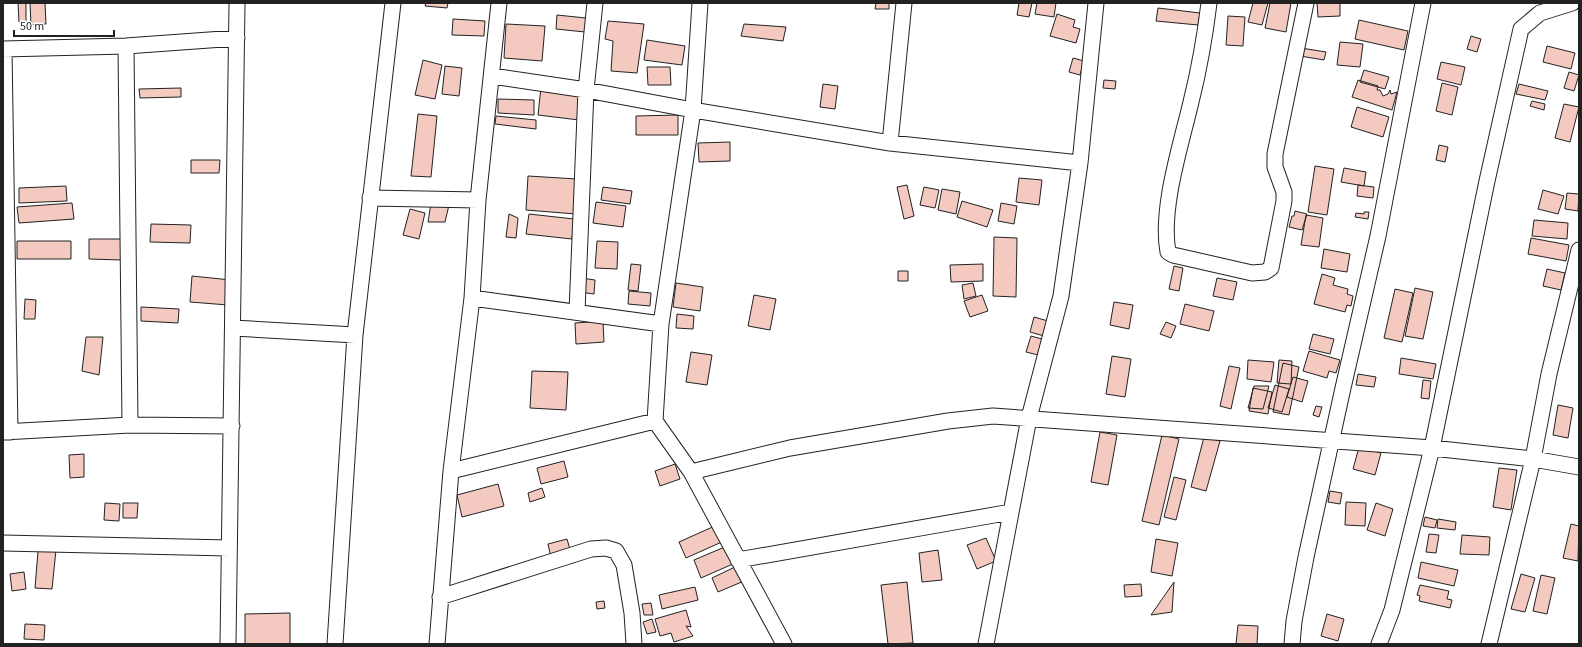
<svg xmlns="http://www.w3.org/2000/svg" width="1582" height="647" font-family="'Source Sans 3',sans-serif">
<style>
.building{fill:#f3c9c0;stroke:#222}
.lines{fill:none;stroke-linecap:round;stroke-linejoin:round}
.minor-casing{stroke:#222;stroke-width:17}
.minor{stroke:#fff;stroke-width:15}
</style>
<rect width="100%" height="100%" fill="#fff"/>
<path class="building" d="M18,3H26V22H19Z
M30,3H45L46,24L31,25Z
M426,3H448L447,8L425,6Z
M876,3H889V9H875Z
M1019,3H1032L1029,17L1017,15Z
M1037,3H1056L1054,17L1035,14Z
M1253,3H1268L1262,25L1248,22Z
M1270,3H1291L1286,32L1265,28Z
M1317,3H1340V16L1318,17Z
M1158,8L1200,13L1198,25L1156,21Z
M1057,14L1075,20L1073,27L1080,29L1076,43L1050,36Z
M557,15L586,18L585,32L556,29Z
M1228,16L1245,17L1243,46L1226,45Z
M453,19L485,21L484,36L452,35Z
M1359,20L1408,31L1404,50L1355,39Z
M608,21L644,24L637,73L611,71L613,41L605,39Z
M506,24L545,26L542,61L504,58Z
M744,24L786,27L783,41L741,36Z
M1471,36L1481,39L1477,52L1467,49Z
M647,40L685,46L682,65L644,60Z
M1340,42L1363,44L1360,67L1337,65Z
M1547,46L1575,53L1571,69L1543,62Z
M1301,48L1326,52L1324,60L1300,56Z
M1073,58L1084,61L1080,75L1069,72Z
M423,60L442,65L435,99L415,95Z
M1441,62L1465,67L1461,85L1437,79Z
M445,66L462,68L459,96L442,94Z
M647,67H670L671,85H648Z
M1364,70L1389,77L1385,89L1360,82Z
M1569,72L1579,75L1574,91L1564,88Z
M1104,80L1116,81L1115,89L1103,88Z
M1358,80L1378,86L1377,90H1380L1383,96L1388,94L1390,90L1391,94L1397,92L1392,110L1352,97Z
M1442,83L1458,87L1452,115L1436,111Z
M823,84L838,86L835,109L820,107Z
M1519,84L1548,91L1545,100L1516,94Z
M541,87L582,91L579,120L538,115Z
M181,88V97L140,98L139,89Z
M498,99L534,100V115L498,113Z
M1532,101L1545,104L1544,110L1530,106Z
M1564,104L1579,107L1570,142L1555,138Z
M1357,107L1389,117L1383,137L1351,127Z
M418,114L437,116L431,177L411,176Z
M678,115V135H636V116Z
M496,116L536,120V129L495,124Z
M730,142V161L699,162L698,143Z
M1439,145L1448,147L1445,162L1436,160Z
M191,160H220L219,173H191Z
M1315,166L1334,169L1327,215L1308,212Z
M1344,168L1366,172L1364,186L1341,182Z
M528,176L577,179L576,214L526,210Z
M1019,178L1042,180L1039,205L1016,202Z
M907,185L914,216L904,219L897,187Z
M1358,185L1374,187L1373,198L1357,196Z
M66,186L67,201L19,203V188Z
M603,187L632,191L630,204L601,200Z
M924,187L939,190L935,208L920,205Z
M942,189L960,192L956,214L938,210Z
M1543,190L1564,196L1558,214L1538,209Z
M1567,193L1579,194L1578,211L1565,209Z
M962,201L993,210L987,227L957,217Z
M596,202L626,206L623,227L593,223Z
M72,203L74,219L19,223L17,207Z
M431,203L449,205L445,222H428Z
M1001,203L1017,206L1014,224L998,221Z
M410,209L425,213L419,239L403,235Z
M1295,211L1307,214L1302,230L1289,227L1292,216H1294Z
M1364,212H1369L1368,219L1355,217L1356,213L1364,214Z
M509,214L518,218L516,238L506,237Z
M529,214L574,219L572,239L526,234Z
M1306,215L1323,218L1319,247L1301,245Z
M1534,220L1568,223L1567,239L1532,236Z
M151,224L191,225L190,243L150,242Z
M994,237L1017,238L1016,297L993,296Z
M1531,238L1569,245L1566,261L1528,254Z
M89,239H122V260L89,259Z
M17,241H71V259H17Z
M597,241L618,242L617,269L595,268Z
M1324,249L1350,254L1347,272L1321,268Z
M631,264L641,265L638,291L628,290Z
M983,264V281L951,282L950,265Z
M1174,266L1183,268L1179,291L1169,289Z
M1547,269L1565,273L1561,290L1543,286Z
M898,271H908V281H898Z
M1322,274L1335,278L1333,285L1348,289L1347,294L1353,296L1351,306L1347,305L1345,312L1314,304Z
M192,276L231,280L228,305L190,302Z
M581,278L595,280L594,294L579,292Z
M1217,278L1237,282L1233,300L1213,296Z
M676,283L703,287L700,311L673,307Z
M973,283L976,296L964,299L962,285Z
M1415,288L1433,292L1423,339L1405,336Z
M1395,289L1413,293L1402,342L1384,338Z
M629,291L651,293L650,306L628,304Z
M754,295L776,299L770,330L748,326Z
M982,295L988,311L970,317L964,301Z
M25,299L36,300L35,319H24Z
M1114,302L1133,305L1129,329L1110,325Z
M1185,304L1214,311L1209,331L1180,324Z
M141,307L179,309L178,323L141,321Z
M677,314L694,316L693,329L676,328Z
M1034,317L1048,321L1044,336L1030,332Z
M603,321L604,342L576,344L575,323Z
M1166,322L1176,326L1171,338L1160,334Z
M1313,334L1334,339L1330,354L1309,349Z
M1031,336L1042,339L1038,355L1026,352Z
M86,337H103L99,375L82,371Z
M1309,351L1340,360L1336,373L1329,371L1327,378L1303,371Z
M691,352L712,355L707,385L686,382Z
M1112,356L1131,359L1125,397L1106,394Z
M1401,358L1436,364L1433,379L1399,374Z
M1248,360L1274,362L1271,382L1247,379Z
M1279,360L1292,361L1291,384L1277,383Z
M1283,363L1299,367L1289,415L1273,412Z
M1229,366L1240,368L1231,409L1220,406Z
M532,371L568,372L566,410L530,408Z
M1358,374L1376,377L1374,387L1356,385Z
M1293,377L1308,381L1302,402L1287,397Z
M1423,380L1431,381L1429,399L1421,398Z
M1275,385L1289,389L1282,412L1268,408Z
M1254,386H1269L1263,409L1248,408Z
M1253,388L1272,392L1268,414L1249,411Z
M1558,405L1573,408L1568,438L1553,435Z
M1316,406L1322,407L1319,417L1313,415Z
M1100,432L1117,435L1108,485L1091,482Z
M1162,435L1179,439L1159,525L1142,521Z
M1204,437L1220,441L1206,491L1191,487Z
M1359,447L1381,453L1375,475L1353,469Z
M84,454V477L70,478L69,455Z
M564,461L568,477L541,484L537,468Z
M675,464L680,479L660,486L655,471Z
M1499,468L1517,470L1511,510L1493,507Z
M1174,477L1186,480L1176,520L1164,517Z
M498,484L504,506L462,517L457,495Z
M542,488L545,497L530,502L528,493Z
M1330,491L1342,493L1340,504L1328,502Z
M1346,502L1366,503L1365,526L1345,525Z
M105,503L120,504L119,521L104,520Z
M123,503H138L137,518H123Z
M1376,503L1393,509L1385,536L1367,530Z
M1425,517L1437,520L1435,528L1423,526Z
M1438,519L1456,522L1455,530L1437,528Z
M1571,524L1579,526L1578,561L1563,558Z
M717,525L724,541L686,558L679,542Z
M1429,534L1439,535L1436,553L1426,552Z
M1462,535L1490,537L1489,555L1460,554Z
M986,538L996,561L977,569L967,545Z
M39,539L57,540L52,589L35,588Z
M567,539L571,553L551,558L548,544Z
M1156,539L1178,543L1172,576L1151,572Z
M727,546L735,563L701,578L694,560Z
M938,550L942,580L922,582L919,553Z
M1421,562L1458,570L1454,586L1418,578Z
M737,566L744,581L718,592L712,578Z
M24,572L26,589L12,591L10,574Z
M1521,574L1535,578L1525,612L1511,609Z
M1541,575L1555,578L1547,614L1533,611Z
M907,582L913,643L888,644L881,585Z
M1174,582L1172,612L1151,615Z
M1141,584L1142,596L1125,597L1124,585Z
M1420,585L1449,591L1447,599L1452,600L1450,608L1419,601L1420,596L1417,595Z
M695,587L698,600L662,609L659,595Z
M604,601L605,608L597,609L596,602Z
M651,603L653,615H644L642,604Z
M686,610L691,627L686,626L693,636L674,642L671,633L660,636L655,619Z
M290,613V644H245V614Z
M1327,614L1344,619L1338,641L1321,636Z
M652,619L656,632L647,634L643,622Z
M25,624L45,625L44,640L24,639Z
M1238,625L1258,626L1257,644H1236Z"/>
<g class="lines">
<g class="minor-casing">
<path id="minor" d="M700,3L693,110L661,324L655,421L691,472L784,644
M1209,3C1205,36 1199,70 1191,102C1181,145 1160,209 1168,252L1173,255L1252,273L1265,272L1271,268L1284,201V192L1275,167V154L1306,3
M126,46L130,425
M3,49L126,46L237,38
M4,49L10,432
M492,76L586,90L693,110L890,143L1080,163
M890,143L904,3
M370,198L478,200
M472,298L661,324
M577,312L586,90L595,3
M233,328L355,335
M3,432L130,425L232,426
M451,471L655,421
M691,472L790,448L948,421L993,416L1432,448L1533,459L1579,467
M3,543L229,548
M738,560L1011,512
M440,597L591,549L606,548L616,551L624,565L632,613L634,644
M228,644L237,3
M335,644L355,335L393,3
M437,644L451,471L472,298L478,200L499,3
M986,644L1029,418L1061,296L1080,163L1096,3
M1292,644L1294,621L1306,557L1343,388L1378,236L1423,3
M1379,644L1392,610L1432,448L1487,181L1521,29L1540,13L1572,3
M1489,644L1533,459L1549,374L1579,250"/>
</g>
<use href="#minor" class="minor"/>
</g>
<rect width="1582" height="647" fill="none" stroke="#222222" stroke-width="8"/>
<path d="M14 30v6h100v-6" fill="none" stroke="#222222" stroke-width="2"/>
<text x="20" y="30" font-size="12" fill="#222222" stroke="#ffffff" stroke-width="3" paint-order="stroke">50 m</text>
</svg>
